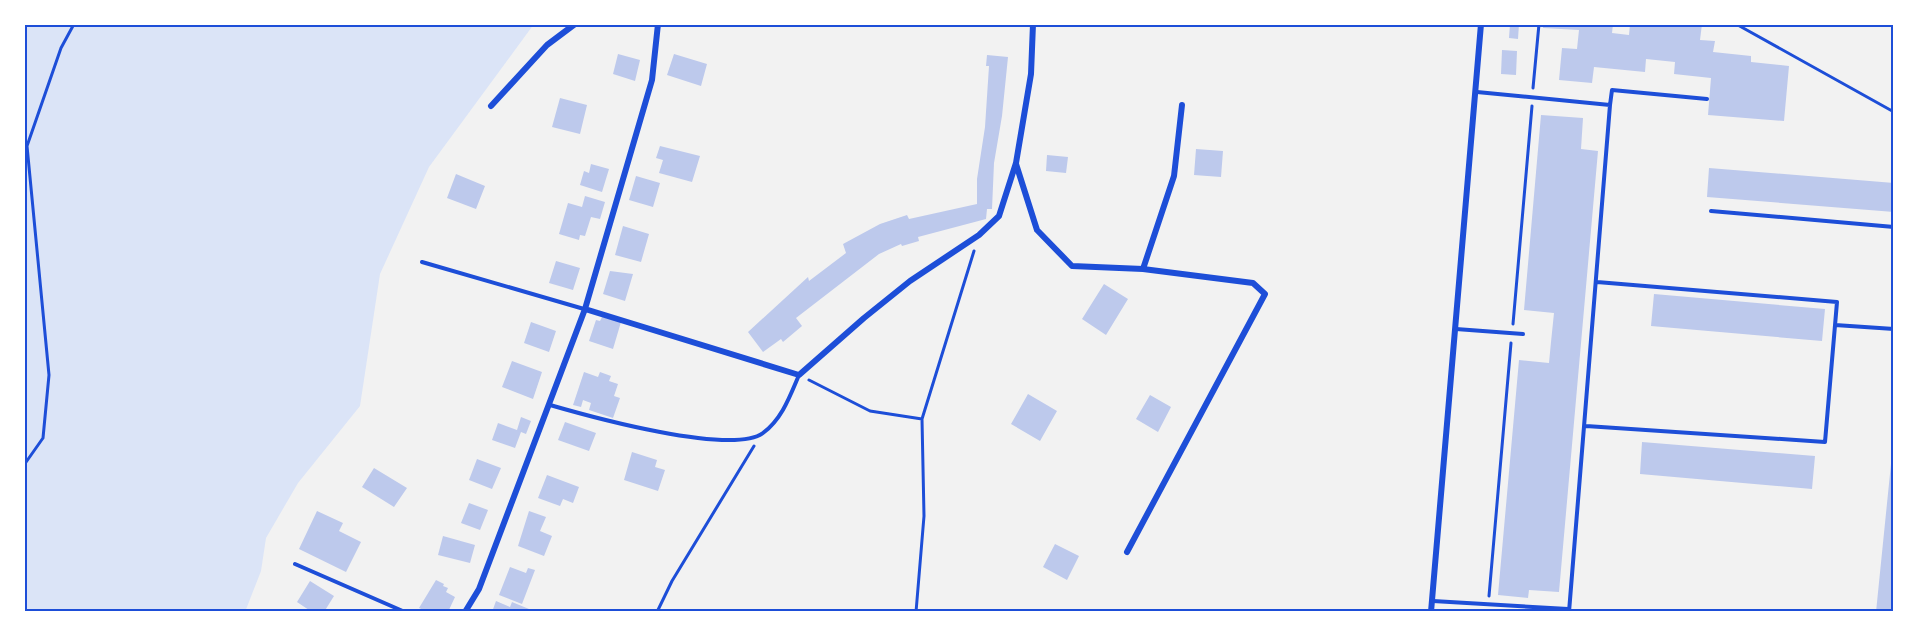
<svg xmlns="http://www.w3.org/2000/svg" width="1918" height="636" font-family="'Source Sans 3',sans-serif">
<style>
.green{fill:#dbe4f7}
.building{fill:#bdc9ec}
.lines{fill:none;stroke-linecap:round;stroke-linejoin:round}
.path{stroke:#1d4ed8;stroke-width:3}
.service{stroke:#1d4ed8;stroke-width:4}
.minor{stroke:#1d4ed8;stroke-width:6}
.neatline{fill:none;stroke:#1d4ed8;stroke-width:2}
</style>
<rect width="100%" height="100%" fill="#f2f2f2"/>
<path class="green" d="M24,24H534L429,167L380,274L360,406L298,483L266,538L261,571L245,612H24Z"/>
<path class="building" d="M1510,24H1519L1518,39L1509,38Z
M1543,24H1613L1612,33L1629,35L1630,24H1702L1700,40L1715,41L1713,52L1751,56V62L1789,66L1784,121L1708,115L1711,78L1674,74L1675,62L1646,59L1645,72L1594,67L1592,83L1559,80L1562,48L1577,49L1579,30L1543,28Z
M1502,50L1517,51L1516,75L1501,74Z
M618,54L640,60L635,81L613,74Z
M674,54L707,64L701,86L667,75Z
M987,55L1008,57L1002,116L994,163L992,209H987L986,219L918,237L919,241L902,246L901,244L879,254L796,318L802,326L783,342L781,339L763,352L748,332L808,277L809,281L846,253L843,244L880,224L907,215L909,219L977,204V179L985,127L989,66H986Z
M560,98L587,105L580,134L552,127Z
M1541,115L1583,118L1581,149L1598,151L1559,592L1529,590L1528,598L1498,595L1519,360L1549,363L1551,342L1554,313L1524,310Z
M660,146L700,156L692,182L659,173L663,160L656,158Z
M1196,149L1223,151L1221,177L1194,175Z
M1047,155L1068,157L1066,173L1046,171Z
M591,164L609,169L602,192L580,185L584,171L589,173Z
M1709,168L1894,183V212L1707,197Z
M456,174L485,186L476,209L447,198Z
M636,176L660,183L653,207L629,200Z
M585,196L605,202L600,219L591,217L585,236L580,235L579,240L559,234L568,203L582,207Z
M623,226L649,234L641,262L615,255Z
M556,261L580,268L573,290L549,283Z
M610,271L633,274L625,301L603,294Z
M1104,284L1128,299L1106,335L1082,319Z
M1654,294L1825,309L1822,341L1651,326Z
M602,317L621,322L613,349L589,341L596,320L600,321Z
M531,322L556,331L549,352L524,343Z
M512,361L542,372L533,399L502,387Z
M584,372L598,377L600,372L611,376L609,381L618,384L614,396L620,398L613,418L589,410L591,403L583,400L581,407L573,405Z
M1028,394L1057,411L1040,441L1011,424Z
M1150,395L1171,407L1158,432L1136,419Z
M521,417L531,421L526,434L521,432L515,448L492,440L498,423L517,430Z
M565,422L596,433L589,451L558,440Z
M1642,442L1815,456L1812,489L1640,474Z
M632,452L657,460L655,467L665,470L658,491L624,480Z
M1892,454L1894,612H1876Z
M477,459L501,468L492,489L469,480Z
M374,468L407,488L394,507L362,487Z
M547,475L579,487L573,503L563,499L560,506L538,498Z
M469,503L488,510L480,530L461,523Z
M317,511L343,523L339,531L361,542L346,572L299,549Z
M529,511L546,517L540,531L552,536L544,556L518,546Z
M443,536L475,545L470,563L438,555Z
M1055,544L1079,556L1067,580L1043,567Z
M510,567L526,573L528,568L535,570L522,604L499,595Z
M436,580L444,584L443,586L448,588L446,592L455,597L448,612H428L419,608Z
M310,581L334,596L324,612H312L297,602Z
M496,601L510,607L512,602L529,609L528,612H492Z"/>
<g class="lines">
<path class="path" d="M1736,24L1894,112
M1533,88L1539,24
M1513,324L1532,106
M809,380L870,411L922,419
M24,465L43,438L49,375L27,146L61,48L74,24
M1489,596L1511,343
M657,612L672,581L754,446
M916,612L924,516L922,419L974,251"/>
<path class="service" d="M1477,92L1610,105L1612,90L1707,99
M1711,211L1894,227
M422,262L584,309
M1835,325L1894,329
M1456,329L1523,334
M550,405C588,416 731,456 763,433C782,419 790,396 799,375
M1586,426L1825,442L1837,302L1597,282
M295,564L405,612
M1433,601L1568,609
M1569,612L1610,105"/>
<path class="minor" d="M491,106L547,45L575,24
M1016,164L1037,230L1072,266L1143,269L1253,283L1265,294L1127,552
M1143,269L1174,176L1182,105
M585,309L799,375L864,318L910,281L979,235L999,216L1016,163L1031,74L1033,24
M465,612L479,589L585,309L652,80L658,24
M1431,612L1481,24"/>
</g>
<rect width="1918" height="636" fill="none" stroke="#ffffff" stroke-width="51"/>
<rect x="26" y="26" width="1866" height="584" class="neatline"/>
</svg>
